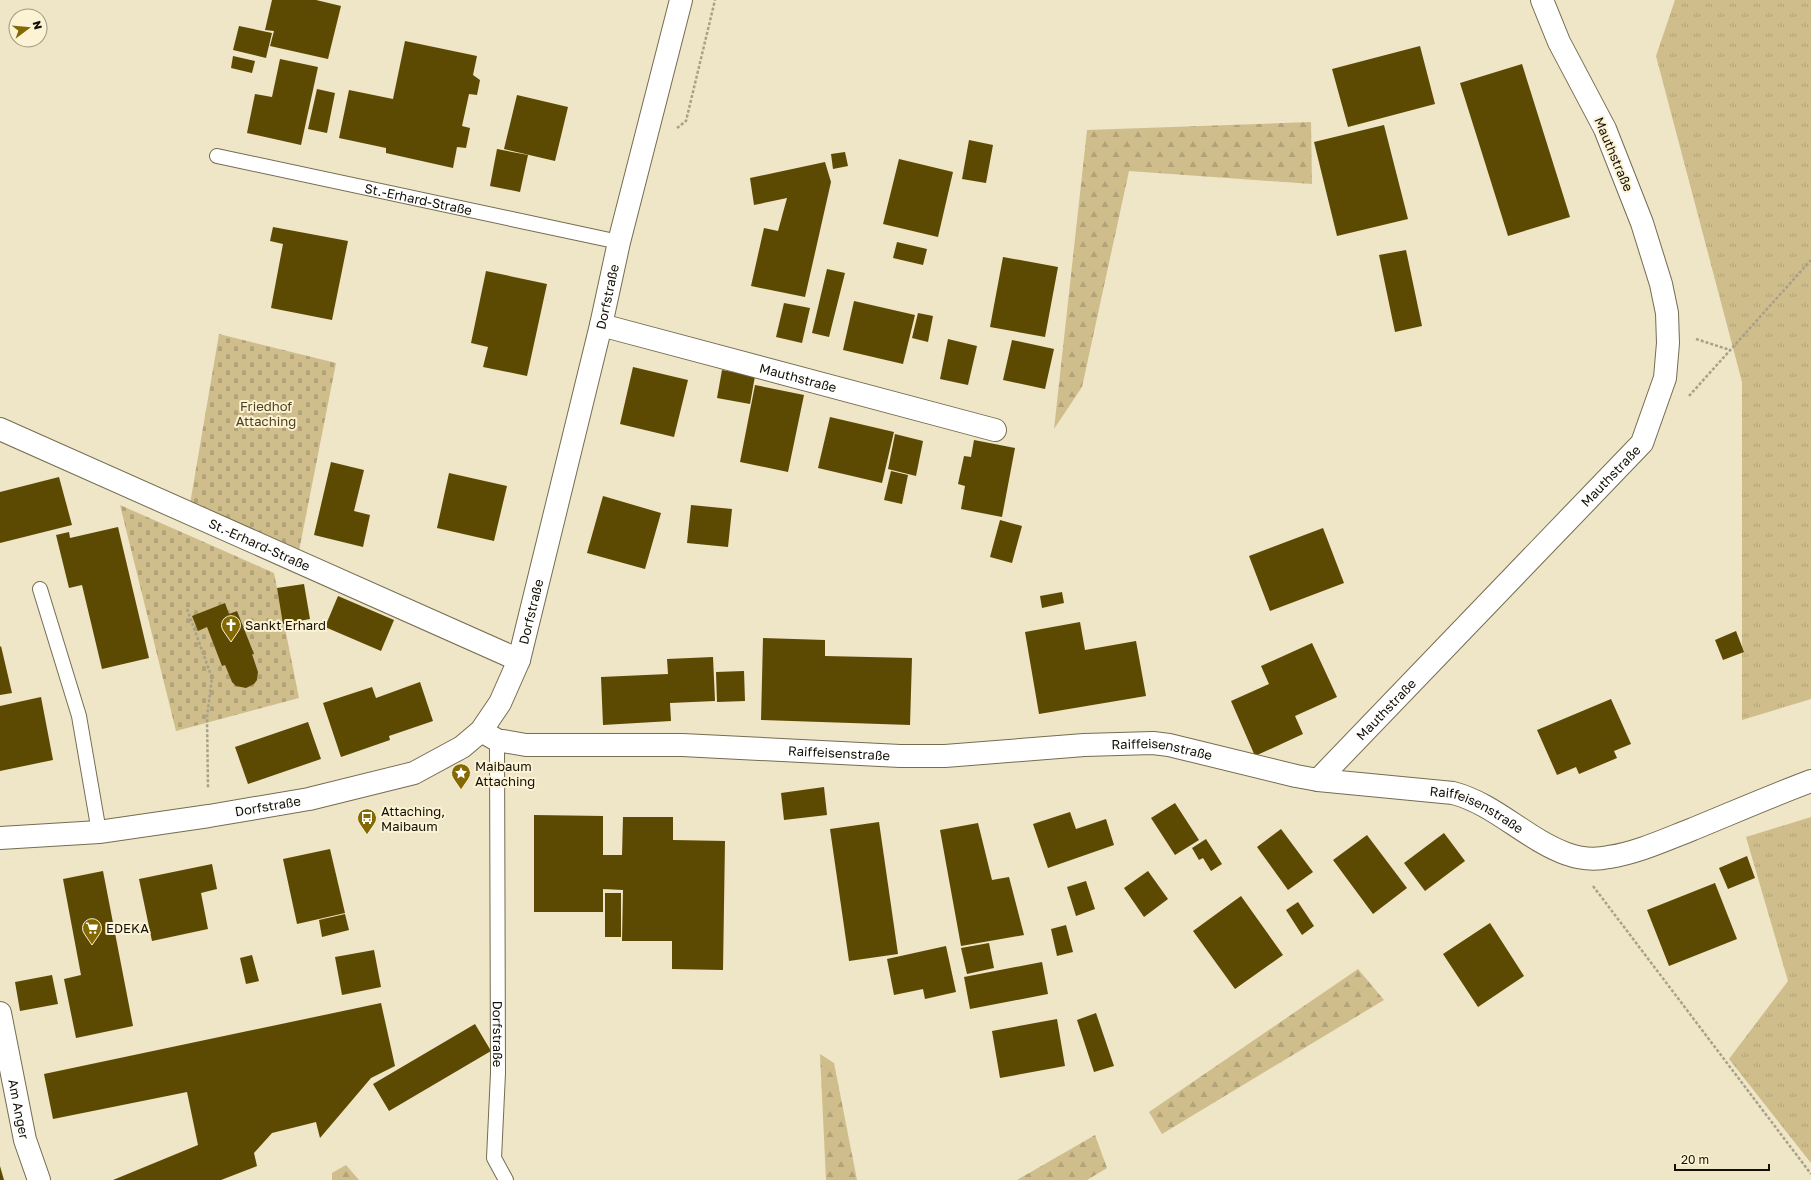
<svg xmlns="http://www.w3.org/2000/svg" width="1811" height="1180" font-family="'Golos Text',sans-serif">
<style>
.grass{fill:url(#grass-tufts)}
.forest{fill:url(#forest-firs)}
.cemetery{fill:url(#cemetery-stones)}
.building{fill:#5c4902}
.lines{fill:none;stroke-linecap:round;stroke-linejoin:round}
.lane-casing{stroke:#756c51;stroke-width:16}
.street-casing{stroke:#756c51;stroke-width:24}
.path{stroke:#a8a189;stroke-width:2.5;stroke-dasharray:3 2;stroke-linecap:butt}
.lane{stroke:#fff;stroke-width:14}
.street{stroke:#fff;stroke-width:22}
.labels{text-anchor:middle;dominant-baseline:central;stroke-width:4;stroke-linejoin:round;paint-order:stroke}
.street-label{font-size:13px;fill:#131006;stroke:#fcf2d4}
.park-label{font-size:13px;fill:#4d411e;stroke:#fcf2d4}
.poi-label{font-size:13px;fill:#131006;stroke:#fcf2d4;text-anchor:start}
</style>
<defs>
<pattern id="grass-tufts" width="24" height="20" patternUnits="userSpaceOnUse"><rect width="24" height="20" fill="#cfbe8c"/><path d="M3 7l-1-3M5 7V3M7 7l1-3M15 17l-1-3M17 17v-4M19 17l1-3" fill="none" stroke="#b1a277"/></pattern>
<pattern id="forest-firs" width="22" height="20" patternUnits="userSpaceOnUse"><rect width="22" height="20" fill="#cfbe8c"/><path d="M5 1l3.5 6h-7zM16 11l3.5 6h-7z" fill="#b1a277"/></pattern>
<pattern id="cemetery-stones" width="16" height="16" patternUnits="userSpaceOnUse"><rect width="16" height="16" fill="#cfbe8c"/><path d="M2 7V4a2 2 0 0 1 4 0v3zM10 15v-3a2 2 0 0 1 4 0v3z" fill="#b1a277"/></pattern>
</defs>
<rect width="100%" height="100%" fill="#efe5c7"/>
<path class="grass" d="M1675,0H1811V699L1742,720V382L1656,56Z
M1811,817V1163L1729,1059L1788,981L1746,837Z"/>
<path class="forest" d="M1311,122L1312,184L1129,171L1082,387L1054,429L1087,130Z
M1358,969L1384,1000L1162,1134L1149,1112Z
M820,1054L834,1063L857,1180H826Z
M1095,1135L1107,1168L1087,1180H1017Z
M346,1165L359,1180H332V1173Z"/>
<path class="cemetery" d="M219,334L336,363L298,556L190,504Z
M120,505L274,573L299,698L176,731Z"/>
<path class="building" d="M272,0H316L341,6L328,59L270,46L274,31L265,30Z
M239,26L272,33L266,58L233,50Z
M405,41L477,56L473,75L480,80L477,95L469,94L462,126L470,128L466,148L457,147L453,168L386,153V148L339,138L349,90L393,99Z
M1420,46L1435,104L1348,127L1332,69Z
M233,56L255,61L252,73L231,68Z
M280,59L318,67L301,145L247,133L255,94L272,97Z
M1522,64L1570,217L1508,236L1460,83Z
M317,89L335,93L327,133L308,129Z
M517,95L568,107L555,161L504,149Z
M1384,125L1408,219L1337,236L1314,142Z
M969,140L993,145L986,183L962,179Z
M497,149L528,155L520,192L490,186Z
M845,152L848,166L833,169L831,154Z
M899,159L953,172L938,237L883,224Z
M825,162L831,182L805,297L751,286L764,228L778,231L787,198L754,205L750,178Z
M273,227L348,241L332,320L271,308L283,244L270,241Z
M897,242L927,249L923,265L893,258Z
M1406,250L1422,326L1395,332L1379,255Z
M1003,257L1058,267L1045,337L990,327Z
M827,269L845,273L829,337L812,333Z
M486,271L547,284L527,376L483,367L488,347L471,343Z
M854,301L915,315L903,364L843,350Z
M784,303L810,308L802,343L776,337Z
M918,313L933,316L928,342L912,338Z
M948,339L977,346L968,385L940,379Z
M1012,340L1054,349L1045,389L1003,380Z
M633,367L688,380L674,437L620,424Z
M722,370L755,376L750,404L717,398Z
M755,385L804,395L788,472L740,462Z
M830,417L894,432L882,483L818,468Z
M895,434L923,441L916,476L888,469Z
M974,440L1015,448L1002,517L961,509L965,486L958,484L964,456L971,457Z
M331,462L364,470L354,511L370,515L363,547L314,535Z
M891,471L908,475L902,504L884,500Z
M449,473L507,486L494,541L437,528Z
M59,477L72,525L0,543V492Z
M603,496L661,513L645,569L587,553Z
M691,505L732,509L728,547L687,543Z
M1000,520L1022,526L1012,563L990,557Z
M118,527L149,658L102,669L82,585L69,588L56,535L69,532L70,538Z
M1323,528L1344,583L1270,611L1249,556Z
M304,584L310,619L283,624L277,588Z
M1062,592L1064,603L1042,608L1040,596Z
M338,596L394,620L381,651L325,627Z
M225,603L229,614L237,611L254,654H252L258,672L257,680L254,684L246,688L236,686L232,682L225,665L222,666L207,627L198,631L192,616Z
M1080,622L1085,650L1136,641L1146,696L1039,714L1025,632Z
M1736,631L1744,652L1723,660L1715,640Z
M763,638L825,640V656L912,658L910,725L761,720Z
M1312,643L1337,697L1295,716L1303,734L1255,756L1231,701L1269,684L1261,666Z
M1,646L12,693L0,695V647Z
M713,657L715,701L670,703L671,721L603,725L601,677L668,674L667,659Z
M744,671L745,701L717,702L716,672Z
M420,682L433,721L389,736L390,740L341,757L323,703L372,687L376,698Z
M41,697L53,760L0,771V706Z
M1611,699L1631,744L1614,751L1617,758L1579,774L1576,767L1557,775L1537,730Z
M308,722L321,759L248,784L235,747Z
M824,787L827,815L784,820L781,793Z
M1175,803L1199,840L1175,855L1151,818Z
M1070,812L1076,829L1106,819L1114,845L1048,868L1033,824Z
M534,815L603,816V855H622L623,817H673V840L725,841L723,970L672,969V941H622L623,890L603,889V912H534Z
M879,822L898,954L849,961L830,829Z
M978,823L992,880L1009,877L1024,935L961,946L940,830Z
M1281,829L1313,872L1288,890L1257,847Z
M1444,833L1465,861L1425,891L1404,863Z
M1367,835L1407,888L1373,914L1333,860Z
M1206,839L1222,864L1211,871L1203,858L1199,860L1192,848Z
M330,849L345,913L297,924L283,859Z
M1747,856L1755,878L1728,889L1719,868Z
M212,864L217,889L201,893L208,929L152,941L139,879Z
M103,871L133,1026L76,1038L64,979L81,975L63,879Z
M1148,871L1168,899L1144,917L1124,888Z
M1086,881L1095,909L1076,916L1067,887Z
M1715,883L1737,939L1669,966L1647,910Z
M605,893H621V937H605Z
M1241,896L1283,955L1235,989L1193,931Z
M1298,902L1314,926L1302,935L1286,910Z
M345,914L349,930L322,937L319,920Z
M1490,923L1524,976L1478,1007L1443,954Z
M1066,925L1073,952L1057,956L1051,929Z
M989,943L994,968L967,974L961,948Z
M946,946L956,992L925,999L923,989L894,995L887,959Z
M374,950L381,987L342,995L335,957Z
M252,955L259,981L246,984L240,958Z
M1042,962L1048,994L970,1009L964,977Z
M52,975L58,1004L20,1011L15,982Z
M381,1003L395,1066L371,1078L320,1138L316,1122L272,1133L254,1153L257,1166L221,1180H113L198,1145L187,1092L53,1119L44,1074Z
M1096,1013L1114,1066L1094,1072L1077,1020Z
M1057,1019L1065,1066L1000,1078L992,1031Z
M475,1024L491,1051L389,1111L373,1084Z
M0,1166L4,1180H0Z"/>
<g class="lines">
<g class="lane-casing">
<g id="lane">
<path id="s1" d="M217,156L619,242"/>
<path d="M40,589L79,716L99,832"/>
<path id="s2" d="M497,740L498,1073L494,1158L506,1180"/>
</g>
</g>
<g class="street-casing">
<g id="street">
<path id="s3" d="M601,325L995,430"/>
<path id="s4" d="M0,429L519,660"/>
<path id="s5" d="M481,731L497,740L526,745H682L900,756H945L1084,745L1153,743L1169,745L1296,776L1318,780L1453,793C1495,804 1526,839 1567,854C1581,859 1595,860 1609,857C1637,853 1667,839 1693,829C1732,813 1771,796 1811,781"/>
<path id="s6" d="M1318,780L1642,443L1665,378L1668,343L1667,313L1661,284L1642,223L1605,129L1559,42L1542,0"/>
<path id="s7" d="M0,838L99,832L209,816L309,799L414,773L462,747L481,731L500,703L519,660L601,325L619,242L681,0"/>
<path id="s8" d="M0,1013L25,1140L39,1180"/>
</g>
</g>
<path class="path" d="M677,128L686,121L715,0
M1696,339L1730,350
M1689,396L1811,260
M187,609L212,678L207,717L208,788
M1593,886L1811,1174"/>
<use href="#lane" class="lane"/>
<use href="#street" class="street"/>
</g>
<defs>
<g id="church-pin" transform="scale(1)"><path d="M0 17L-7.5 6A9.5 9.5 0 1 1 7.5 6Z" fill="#846903" stroke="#fcf2d4"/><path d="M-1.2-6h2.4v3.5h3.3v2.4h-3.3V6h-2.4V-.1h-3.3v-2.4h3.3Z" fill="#fff"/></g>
<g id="sight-pin" transform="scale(1)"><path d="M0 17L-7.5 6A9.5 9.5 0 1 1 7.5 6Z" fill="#846903" stroke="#fcf2d4"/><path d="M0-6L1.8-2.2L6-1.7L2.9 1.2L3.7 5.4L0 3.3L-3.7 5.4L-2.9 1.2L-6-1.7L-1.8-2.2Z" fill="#fff"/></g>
<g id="bus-pin" transform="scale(1)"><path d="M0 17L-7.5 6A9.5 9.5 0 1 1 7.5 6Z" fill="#846903" stroke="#fcf2d4"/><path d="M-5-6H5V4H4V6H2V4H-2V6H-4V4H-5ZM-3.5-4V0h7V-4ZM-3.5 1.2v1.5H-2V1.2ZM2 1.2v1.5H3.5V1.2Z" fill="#fff"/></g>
<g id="supermarket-pin" transform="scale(1)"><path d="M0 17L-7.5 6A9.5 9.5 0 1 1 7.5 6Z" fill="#846903" stroke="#fcf2d4"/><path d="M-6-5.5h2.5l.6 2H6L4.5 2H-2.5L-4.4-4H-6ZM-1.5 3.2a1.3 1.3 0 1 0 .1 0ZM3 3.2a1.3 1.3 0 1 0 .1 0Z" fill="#fff"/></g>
</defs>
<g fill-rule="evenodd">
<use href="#church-pin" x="231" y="625"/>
<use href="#sight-pin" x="461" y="773"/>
<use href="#bus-pin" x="367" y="818"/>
<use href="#supermarket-pin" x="92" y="928"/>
</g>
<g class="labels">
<g class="street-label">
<text transform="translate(1614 154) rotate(67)">Mauthstraße</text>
<text stroke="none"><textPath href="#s1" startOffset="206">St.-Erhard-Straße</textPath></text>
<text stroke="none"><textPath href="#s7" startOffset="954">Dorfstraße</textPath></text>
<text stroke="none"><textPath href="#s3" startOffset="204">Mauthstraße</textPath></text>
<text stroke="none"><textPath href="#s6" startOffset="422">Mauthstraße</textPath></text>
<text stroke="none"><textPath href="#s4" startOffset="284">St.-Erhard-Straße</textPath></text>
<text stroke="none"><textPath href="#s7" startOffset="630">Dorfstraße</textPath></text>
<text stroke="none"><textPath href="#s6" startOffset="98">Mauthstraße</textPath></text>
<text stroke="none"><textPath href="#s5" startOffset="685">Raiffeisenstraße</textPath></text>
<text stroke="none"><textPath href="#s5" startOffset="361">Raiffeisenstraße</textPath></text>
<text stroke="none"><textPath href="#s7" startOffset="270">Dorfstraße</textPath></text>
<text stroke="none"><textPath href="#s5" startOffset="1008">Raiffeisenstraße</textPath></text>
<text stroke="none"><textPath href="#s2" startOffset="294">Dorfstraße</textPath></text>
<text stroke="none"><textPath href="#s8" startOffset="98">Am Anger</textPath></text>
</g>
<g class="park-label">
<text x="266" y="406">Friedhof<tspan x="266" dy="15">Attaching</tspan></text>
</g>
<g class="poi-label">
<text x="245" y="625">Sankt Erhard</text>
<text x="475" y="766">Maibaum<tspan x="475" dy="15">Attaching</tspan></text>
<text x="381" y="811">Attaching,<tspan x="381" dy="15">Maibaum</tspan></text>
<text x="106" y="928">EDEKA</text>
</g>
</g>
<g transform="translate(28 28) rotate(74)"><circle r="19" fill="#fcf2d4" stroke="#9f9882"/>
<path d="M0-3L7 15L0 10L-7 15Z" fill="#846903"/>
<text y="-6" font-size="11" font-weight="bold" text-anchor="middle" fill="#131006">N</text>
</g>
<path d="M1675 1164v6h94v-6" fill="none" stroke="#131006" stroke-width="2"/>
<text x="1681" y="1164" font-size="12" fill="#131006" stroke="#fcf2d4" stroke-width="3" paint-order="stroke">20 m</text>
</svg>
